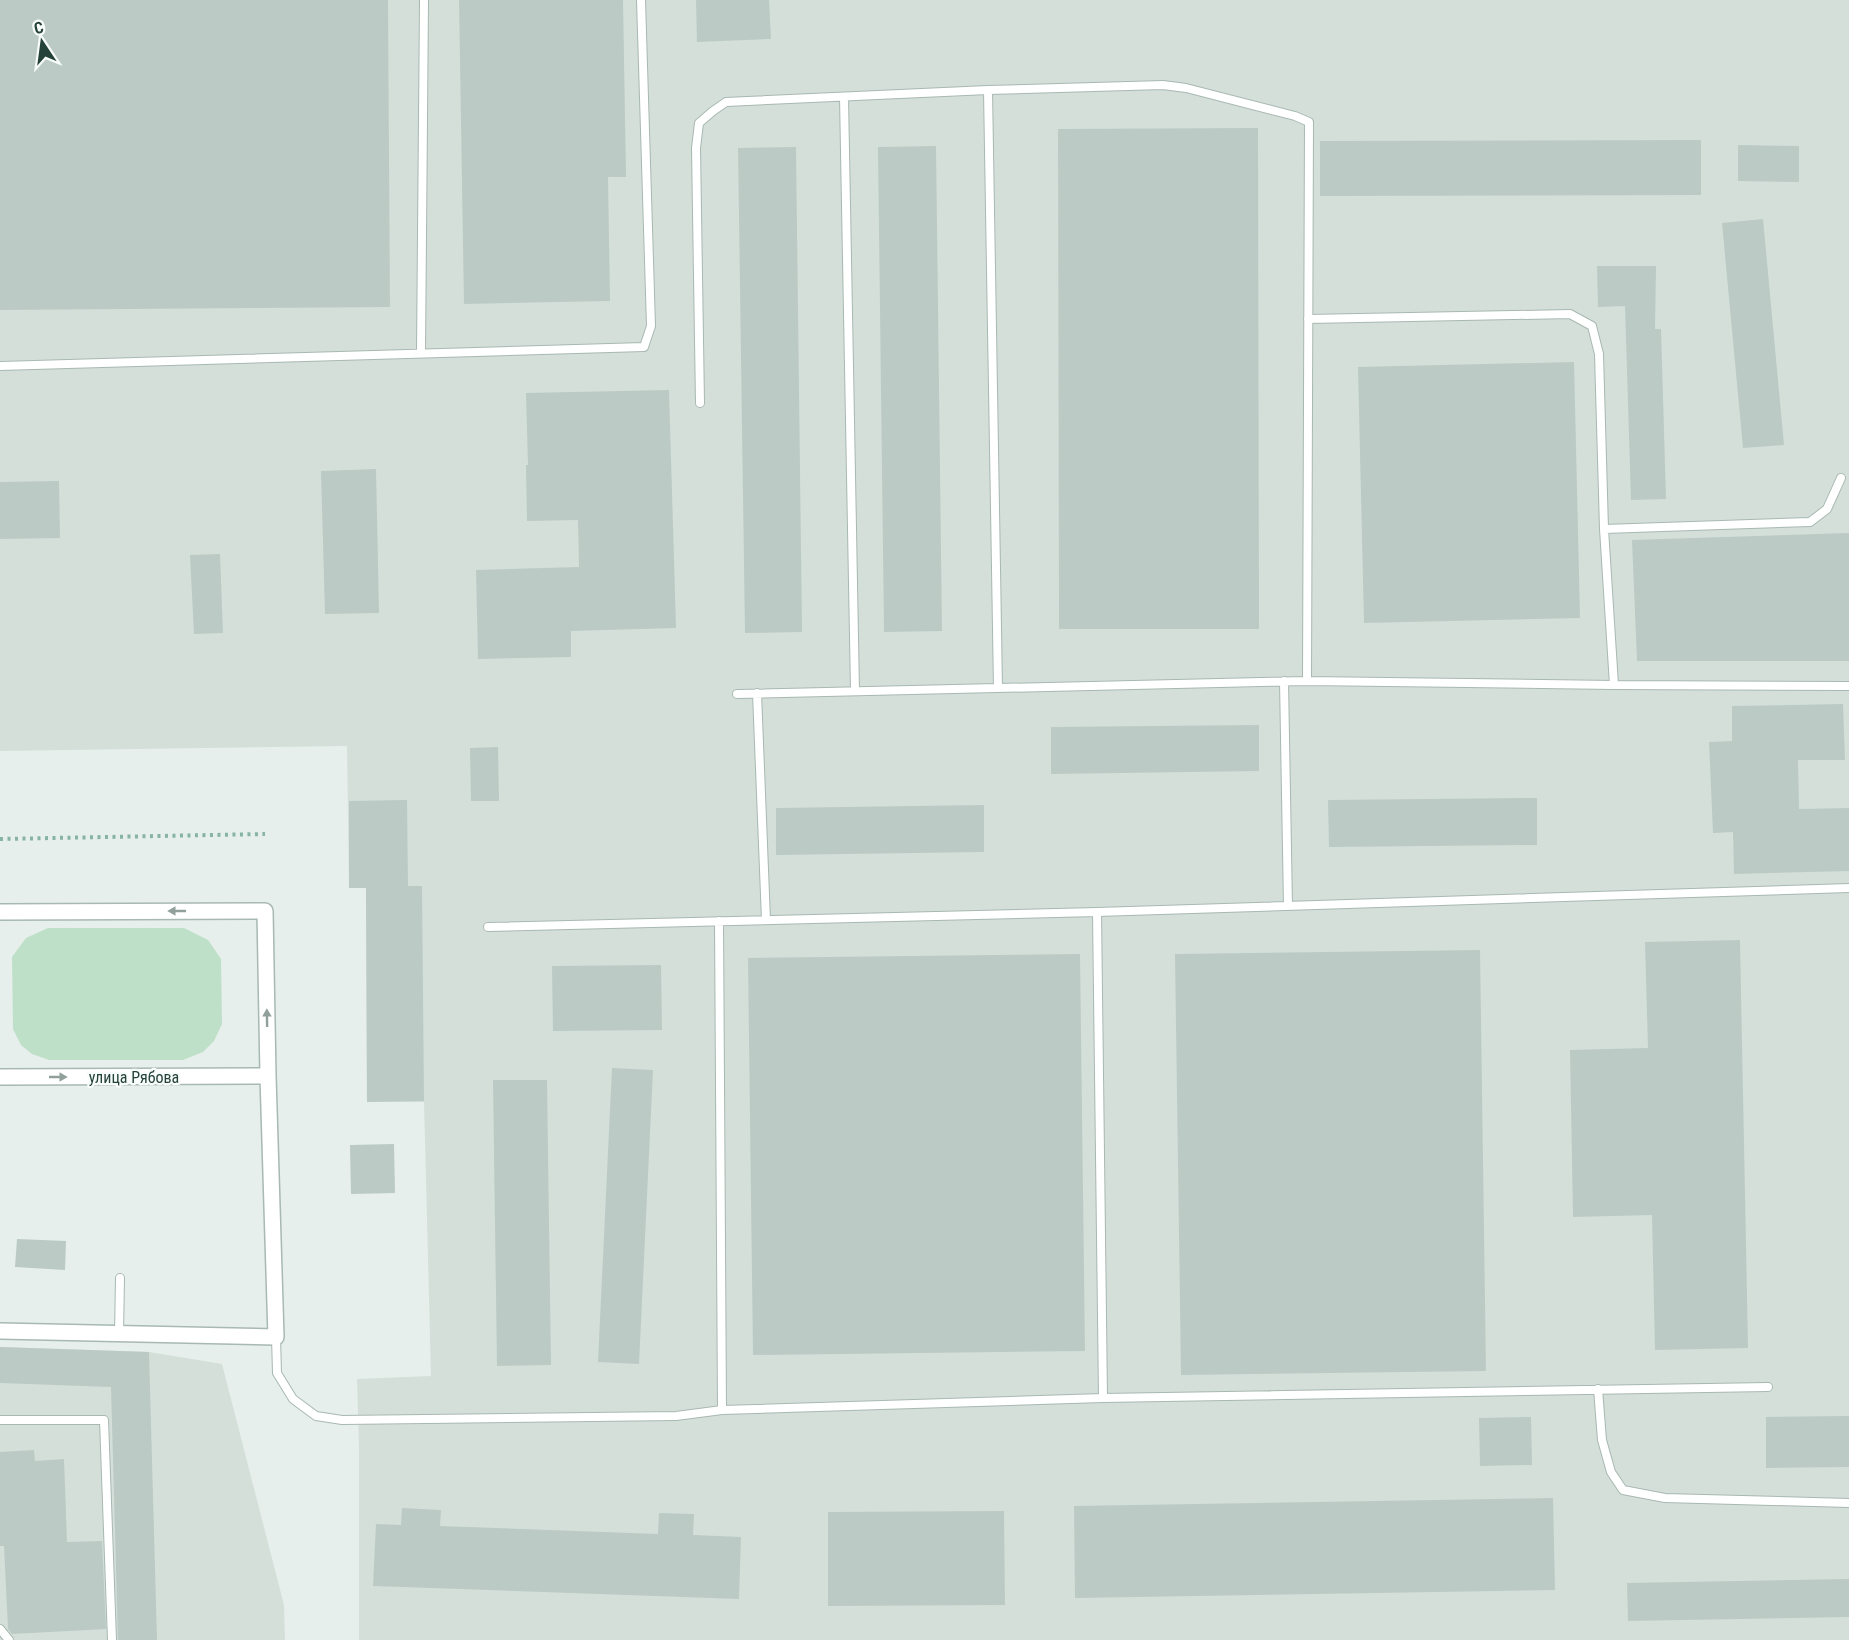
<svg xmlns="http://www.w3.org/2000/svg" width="1849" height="1640" font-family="'Roboto Condensed',sans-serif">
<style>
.built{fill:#d4dfda}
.green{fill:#bfe0c8}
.building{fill:#bbcac4}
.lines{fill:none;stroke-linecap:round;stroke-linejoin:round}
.lane-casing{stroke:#a8b8b2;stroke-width:10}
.street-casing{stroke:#a8b8b2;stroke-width:18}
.path{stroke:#86b3a5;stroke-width:4;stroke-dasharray:3 4.5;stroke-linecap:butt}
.lane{stroke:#fff;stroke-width:8}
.street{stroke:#fff;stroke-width:15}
.oneway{fill:#92a09c}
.labels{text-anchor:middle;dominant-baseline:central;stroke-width:4.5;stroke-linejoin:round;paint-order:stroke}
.street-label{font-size:16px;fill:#24423a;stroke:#f7fbf9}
</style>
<rect width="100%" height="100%" fill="#e6efeb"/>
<path class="built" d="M0,0H1849V1640H359V1446L357,1379L431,1376L424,1102H367L366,888H349L347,746L0,751Z
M0,1347L149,1352L222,1364L284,1605L285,1640H0Z"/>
<path class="green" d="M48,928H184L208,940L221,959L222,1024L214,1041L203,1052L183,1060H49L32,1054L21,1045L13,1029L12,957L26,938Z"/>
<path class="building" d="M0,0H388L390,307L0,310Z
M459,0H623L626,177H608L610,301L464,304Z
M696,0H769L771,39L697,42Z
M1258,128L1259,629H1059L1058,129Z
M1701,140V195L1320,196V141Z
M1738,145L1799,146V182L1738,181Z
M936,146L942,631L884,632L878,147Z
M796,147L802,632L745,633L738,148Z
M1763,219L1784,445L1743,448L1722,223Z
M1597,266H1656L1655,329H1661L1666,499L1631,500L1625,306L1598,307Z
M1574,362L1580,618L1364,623L1358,367Z
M669,390L676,628L571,631V657L478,659L476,570L579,567L578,520L527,521L526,465H528L526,393Z
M376,469L379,613L325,614L321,471Z
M59,481L60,538L0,539V482Z
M1849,533V661H1637L1632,540Z
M220,554L223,633L194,634L190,555Z
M1843,704L1845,760H1798L1799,809L1849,808V871L1734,874L1733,832L1713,833L1709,742L1732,741V706Z
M1259,725V771L1051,774V727Z
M498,747L499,801H471L470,748Z
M1537,798V845L1329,847L1328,800Z
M407,800L408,886H422L424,1101L367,1102L366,888H349V801Z
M984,805V852L776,855V808Z
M1740,940L1748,1348L1655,1350L1652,1215L1573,1217L1570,1050L1648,1048L1645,942Z
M1480,950L1486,1371L1181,1375L1175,954Z
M1080,954L1085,1351L753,1355L748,958Z
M661,965L662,1030L553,1031L552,966Z
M612,1068L653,1070L639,1364L598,1362Z
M493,1080H547L551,1365L497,1366Z
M394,1144L395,1193L351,1194L350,1145Z
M17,1239L66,1241L65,1270L15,1267Z
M0,1347L149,1352L157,1640H118L111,1387L0,1383Z
M1849,1416V1467L1766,1468V1417Z
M1531,1417L1532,1465L1480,1466L1479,1418Z
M34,1450L35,1461L64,1459L67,1542L102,1541L106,1629L12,1634L8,1629L4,1546H0V1452Z
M1553,1498L1555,1590L1075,1598L1074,1506Z
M402,1508L441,1510L440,1526L658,1534L659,1513L694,1514L693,1535L741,1537L739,1599L373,1586L376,1524L401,1525Z
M1004,1511L1005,1605L828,1606V1512Z
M1849,1579V1617L1628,1621L1627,1583Z"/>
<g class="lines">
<g class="lane-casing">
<path id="lane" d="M988,90L998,688
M844,97L855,691
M1308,319L1570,314L1592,326L1599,354L1604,529L1614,685
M421,353L424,0
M0,366L644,347L651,326L641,0
M700,403L696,148L699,123L713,111L726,102L988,90L1163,85L1186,88L1295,116L1309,122L1307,681
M1604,529L1810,522L1827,509L1841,478
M1284,681L1288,906
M757,693L766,920
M737,694L1307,681L1614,685L1849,686
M1097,912L1103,1398
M719,921L722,1410
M488,927L1097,912L1849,888
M119,1334L120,1278
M276,1337L277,1373L293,1399L316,1416L342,1420L676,1416L722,1410L1103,1398L1768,1387
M1598,1389L1602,1440L1611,1472L1623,1490L1665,1498L1849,1503
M0,1420H104L112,1640
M0,1629L9,1640"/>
</g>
<g class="street-casing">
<path id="street" d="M0,912L265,911L268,1076L276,1337L0,1331
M0,1077L268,1076"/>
</g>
<path class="path" d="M0,839L265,834"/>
<use href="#lane" class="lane"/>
<use href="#street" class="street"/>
</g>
<defs><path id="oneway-solid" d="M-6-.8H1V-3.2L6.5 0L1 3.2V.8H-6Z" transform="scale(1.5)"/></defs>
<g class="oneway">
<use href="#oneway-solid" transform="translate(177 911) rotate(180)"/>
<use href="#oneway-solid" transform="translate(267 1018) rotate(-91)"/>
<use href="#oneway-solid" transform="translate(58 1077)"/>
</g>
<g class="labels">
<g class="street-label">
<text x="134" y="1077">улица Рябова</text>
</g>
</g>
<g transform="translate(42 42) rotate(347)" stroke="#f7fbf9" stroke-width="4.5" paint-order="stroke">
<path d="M0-4.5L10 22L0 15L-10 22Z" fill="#24423a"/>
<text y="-9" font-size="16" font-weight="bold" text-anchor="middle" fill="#24423a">С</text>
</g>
</svg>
